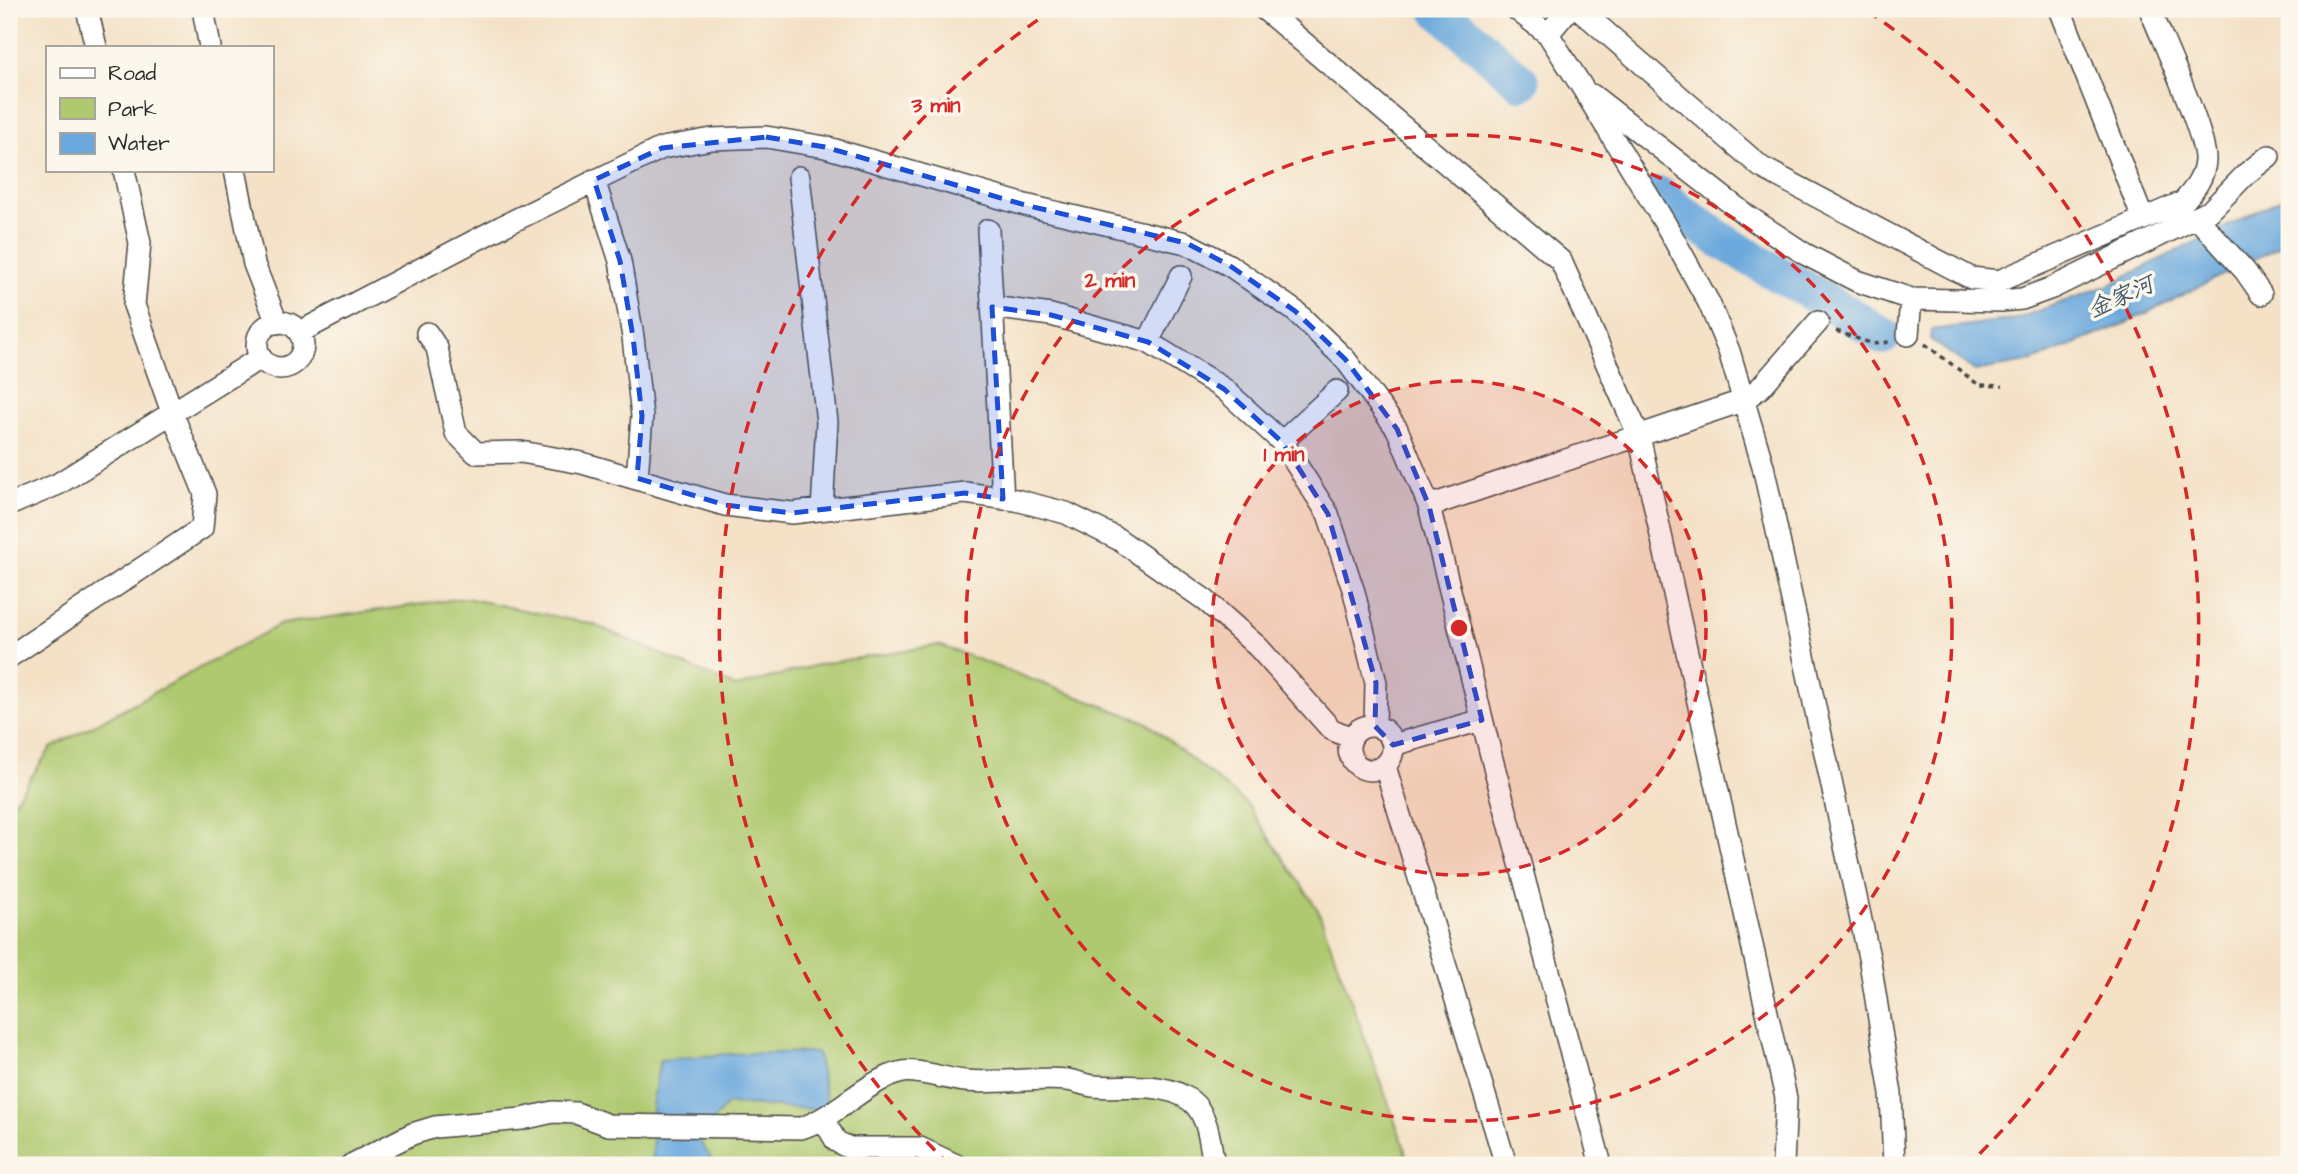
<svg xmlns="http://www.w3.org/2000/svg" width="2298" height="1174" font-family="'Architects Daughter','LXGW WenKai TC',sans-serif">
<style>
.green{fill:#afc96f;stroke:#6d7a4d;stroke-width:2}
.water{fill:#6ba8dd;stroke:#4b6a84;stroke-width:2}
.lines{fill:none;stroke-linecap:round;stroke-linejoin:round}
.river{stroke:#6ba8dd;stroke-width:37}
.minor-casing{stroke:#494642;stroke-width:24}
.path{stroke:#494642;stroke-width:3.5;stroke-dasharray:5 5;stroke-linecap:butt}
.minor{stroke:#fff;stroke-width:21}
.marked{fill:#1d4ed8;fill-opacity:0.2;stroke:#1d4ed8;stroke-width:5;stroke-dasharray:14 9;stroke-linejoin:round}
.ring{fill:none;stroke:#d62828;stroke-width:3.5;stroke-dasharray:12 9}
.labels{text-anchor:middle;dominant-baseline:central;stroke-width:7;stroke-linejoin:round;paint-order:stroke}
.water-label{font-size:23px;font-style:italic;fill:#415769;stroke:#fbf7ec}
.centre{fill:#d62828;stroke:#fbf7ec;stroke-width:3.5}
.ring-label{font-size:21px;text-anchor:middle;font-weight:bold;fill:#d62828;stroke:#fbf7ec;stroke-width:7;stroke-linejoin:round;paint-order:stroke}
</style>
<rect width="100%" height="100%" fill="#fbf7ec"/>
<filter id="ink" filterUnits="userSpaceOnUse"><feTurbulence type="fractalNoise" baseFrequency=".0143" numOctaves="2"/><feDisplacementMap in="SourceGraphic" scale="14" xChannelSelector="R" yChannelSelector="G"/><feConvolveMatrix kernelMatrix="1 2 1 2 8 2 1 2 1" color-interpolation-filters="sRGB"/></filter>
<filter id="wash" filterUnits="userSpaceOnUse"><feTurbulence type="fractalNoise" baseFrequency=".00686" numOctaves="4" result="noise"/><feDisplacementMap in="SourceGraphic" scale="28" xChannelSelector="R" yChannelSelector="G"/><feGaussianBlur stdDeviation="1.57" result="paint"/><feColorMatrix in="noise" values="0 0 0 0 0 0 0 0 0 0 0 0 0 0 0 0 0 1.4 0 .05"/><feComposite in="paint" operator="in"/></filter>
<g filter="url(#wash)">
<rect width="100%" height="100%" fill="#f4e1c6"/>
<path class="green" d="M465,598L592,624L736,687L821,664L939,645L1146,722L1247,804L1318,910L1404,1146L1408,1165H9V809L51,748L281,624Z"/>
<path class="water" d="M2289,195V242L2126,323L2033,361L1975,371L1930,339L1931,330L2016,319L2109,285Z
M817,1052L828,1110L727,1104L698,1138L715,1165H653L652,1105L660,1060L728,1054Z"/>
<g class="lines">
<path class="river" d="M1438,9L1521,82
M1659,195C1727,252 1809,287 1883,336"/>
</g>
</g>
<g filter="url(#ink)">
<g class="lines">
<g class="minor-casing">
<path id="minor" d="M87,9L96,47
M203,9L210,47
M1264,9L1561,261L1639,436L1786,1098L1783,1165
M1516,9L1548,34L1582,87L1666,225L1709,303L1729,351L1763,466L1870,962L1891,1094L1894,1165
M1579,9L1761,167L1971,278L1999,281L2183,202C2194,190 2204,178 2205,161C2207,136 2161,37 2150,9
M2060,9L2143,219
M1548,34L1569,9
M1592,95L1746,215L1805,254L1857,281L1911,299L2001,301L2022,299L2052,288L2210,211L2246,174L2269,156
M235,170L254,264L277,323
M799,177L827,422L822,510
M594,180L620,261L633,337L642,416L637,478
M2197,218L2245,271L2261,294
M988,230L1003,499
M992,307L1051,315L1148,342L1224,389L1282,442L1328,514L1354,592L1376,683L1375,726
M257 345a23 23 0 1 1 46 0a23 23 0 1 1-46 0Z
M300,332L501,227L662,148L712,139L766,137L825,147L1025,205L1186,243L1229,265L1295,311L1345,359L1397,429L1429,506L1492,759L1601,1165
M427,333L437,348L456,433L476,453L521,452L582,463L725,505L792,513L965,493L1016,500L1066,513L1118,539L1205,600L1258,647L1331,729L1351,738
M1908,335L1911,299
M1148,342L1181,276
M1282,442L1337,391
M9,505L58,484L260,358
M1429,506L1742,401L1760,388L1818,322
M9,657L202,528L205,494L173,415L134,305L140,243L124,170
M1349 748a22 22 0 1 1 44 0a22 22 0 1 1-44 0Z
M1393,745L1482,720
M1385,766L1506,1165
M823,1119L836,1141L849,1148H920L956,1165
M351,1165L412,1134L435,1127L522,1119L553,1112L576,1113L608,1125L801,1128C837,1117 867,1079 903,1072C916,1069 949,1080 965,1081C999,1084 1033,1077 1067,1080C1076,1081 1084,1085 1093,1086C1123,1089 1165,1080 1191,1101C1209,1115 1210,1145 1214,1165"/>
</g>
<path class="path" d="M1836,331L1873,344L1889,342
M1925,344L1979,385L2003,386"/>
<use href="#minor" class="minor"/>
</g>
</g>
<path class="marked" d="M766,137L825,147L1025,205L1186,243L1229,265L1295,311L1345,359L1397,429L1429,506L1482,720L1393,745L1375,726L1376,683L1328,514L1282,442L1224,389L1148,342L1051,315L992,307L1003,499L965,493L792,513L725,505L637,478L642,416L633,337L620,261L594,180L662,148Z"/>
<circle cx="1459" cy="628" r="247" fill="#d62828" fill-opacity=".12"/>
<g class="ring">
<circle cx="1459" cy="628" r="247"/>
<circle cx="1459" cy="628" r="493"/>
<path d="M950 1165A740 740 0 0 1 1051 11M1867 11A740 740 0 0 1 1968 1165"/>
</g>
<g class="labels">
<g class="water-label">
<text transform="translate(2121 297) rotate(-24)">金家河</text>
</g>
</g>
<circle cx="1459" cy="628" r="10" class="centre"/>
<g class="ring-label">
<text x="936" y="112">3 min</text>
<text x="1110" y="287">2 min</text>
<text x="1284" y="461">1 min</text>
</g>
<rect width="2298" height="1174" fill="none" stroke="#fbf7ec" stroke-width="35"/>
<rect x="46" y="46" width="228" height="126" fill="#fbf7ec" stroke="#a8a59f" stroke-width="2"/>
<rect x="60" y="68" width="35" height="10" fill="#ffffff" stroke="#a8a59f" stroke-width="2"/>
<text x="108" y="80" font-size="21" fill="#2b2b2b">Road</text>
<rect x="60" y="98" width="35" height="21" fill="#afc96f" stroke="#a8a59f" stroke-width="2"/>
<text x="108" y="116" font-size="21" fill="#2b2b2b">Park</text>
<rect x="60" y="133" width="35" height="21" fill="#6ba8dd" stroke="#a8a59f" stroke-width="2"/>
<text x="108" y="150" font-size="21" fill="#2b2b2b">Water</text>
</svg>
